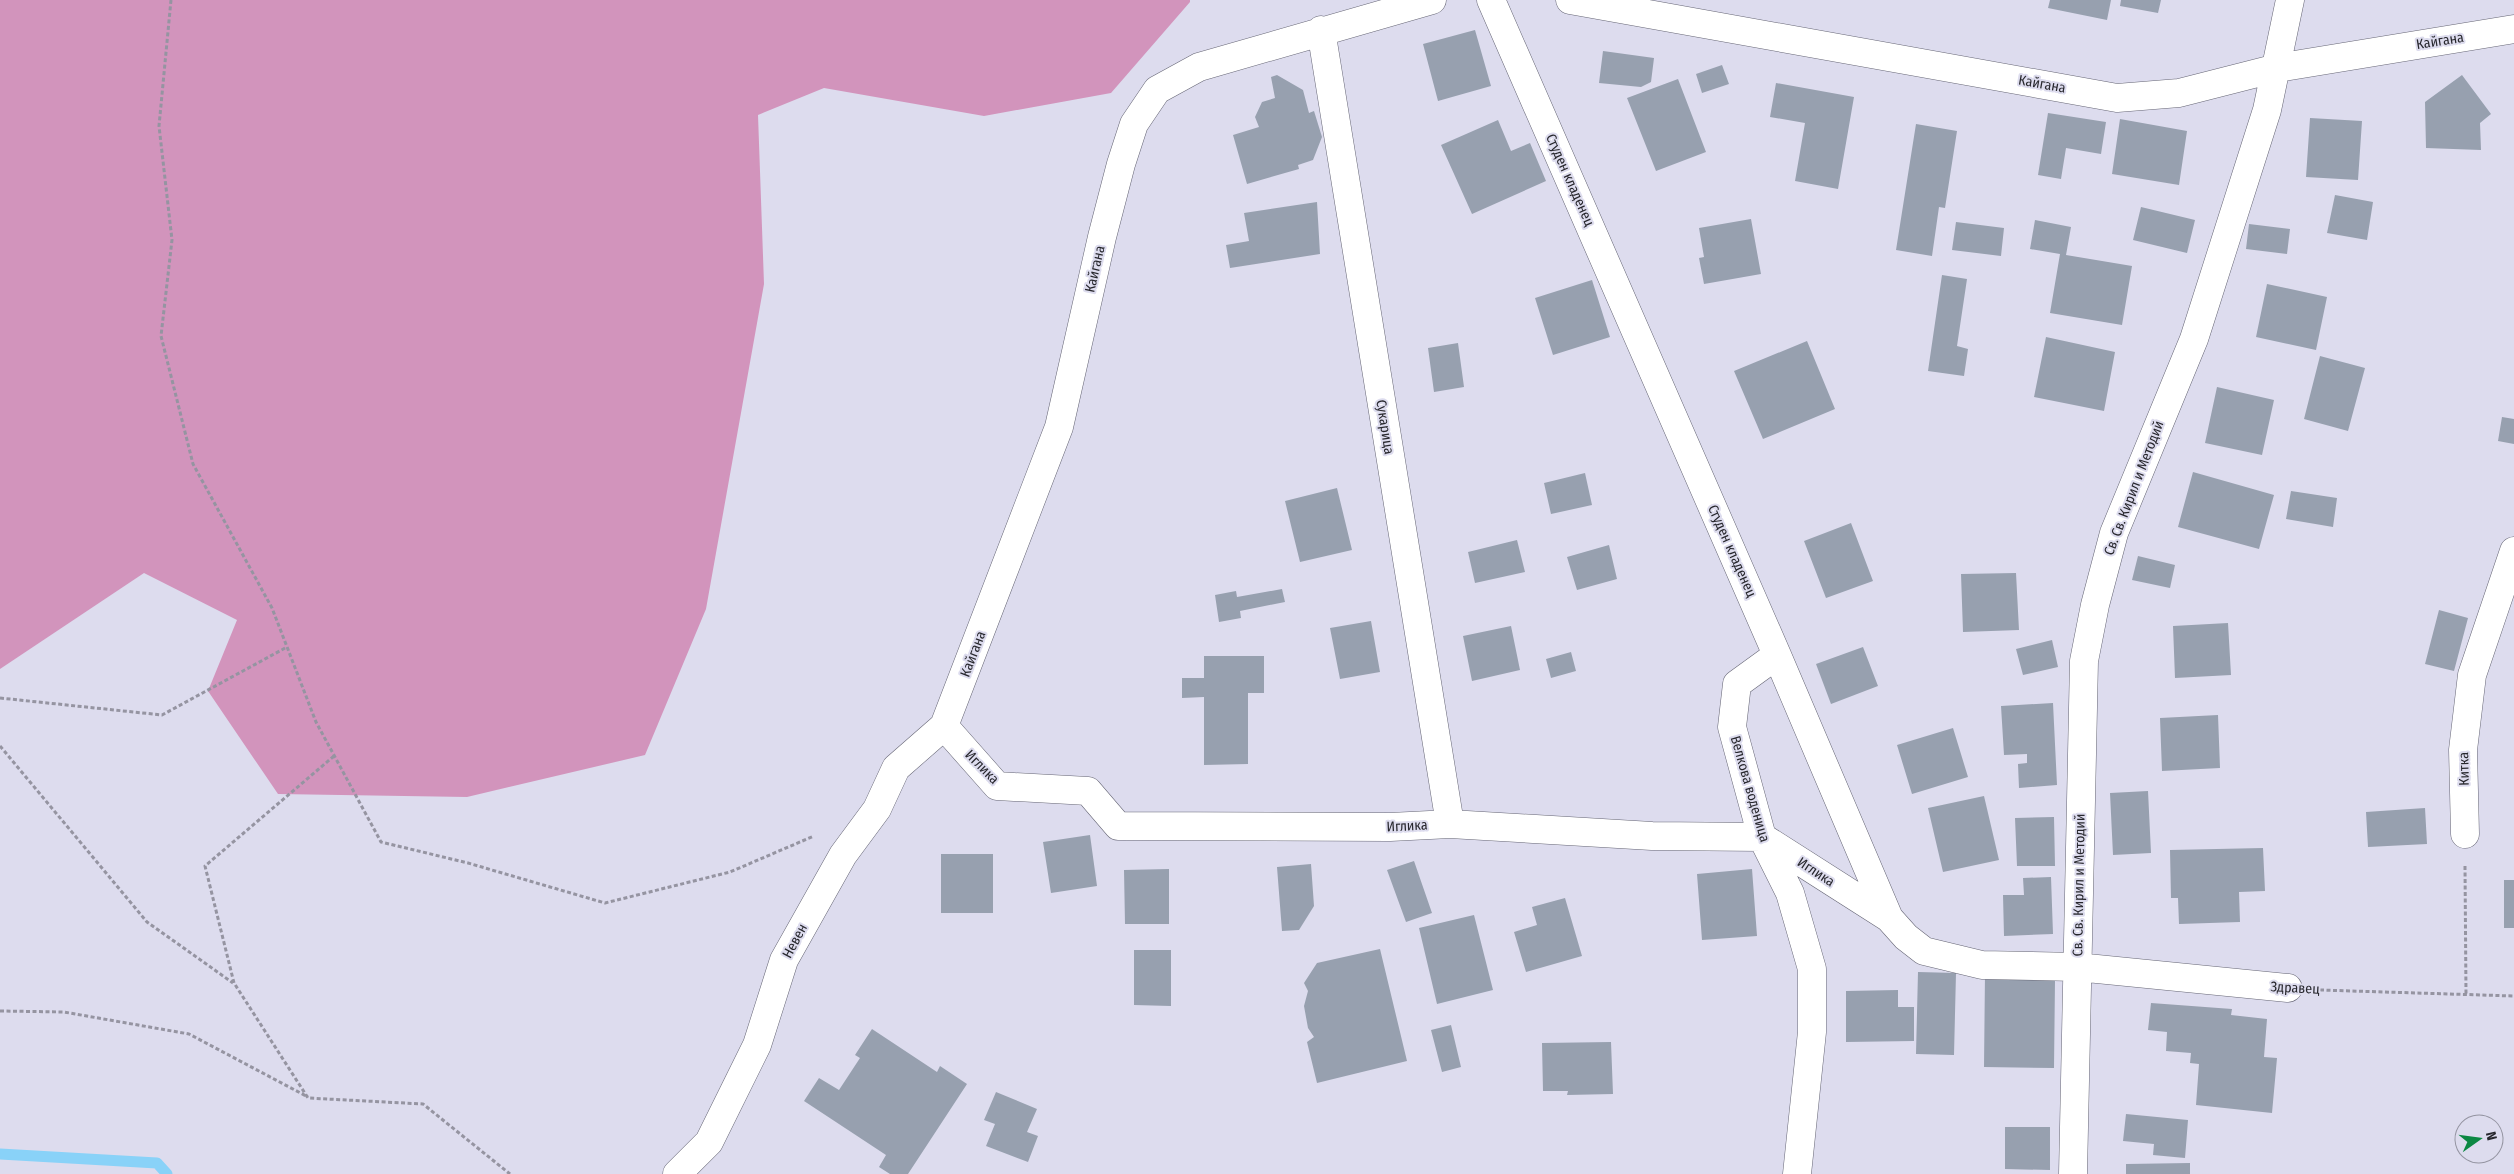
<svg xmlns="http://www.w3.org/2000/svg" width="2514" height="1174" font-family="'Fira Sans Condensed',sans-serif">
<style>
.forest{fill:#d294bc}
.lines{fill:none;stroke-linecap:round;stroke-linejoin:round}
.stream{stroke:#89d2f8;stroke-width:11}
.building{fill:#97a0af}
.minor-casing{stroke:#666675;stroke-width:29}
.path{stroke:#9594a1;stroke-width:3;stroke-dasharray:4 2.5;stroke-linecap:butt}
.minor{stroke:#fff;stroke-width:28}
.labels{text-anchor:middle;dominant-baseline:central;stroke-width:4;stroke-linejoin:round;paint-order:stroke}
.street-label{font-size:14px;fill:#27272d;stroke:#dddcee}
</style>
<rect width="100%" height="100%" fill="#dddcee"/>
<path class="forest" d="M0,0H1190V2L1111,93L984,116L824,88L758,115L764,284L706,609L645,755L467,797L278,794L208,691L237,620L144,573L0,669Z"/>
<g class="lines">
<path class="stream" d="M0,1154L157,1163L167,1174"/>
</g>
<path class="building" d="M2050,0H2111L2107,20L2048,8Z
M2121,0H2161L2158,13L2120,6Z
M1475,30L1491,86L1438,101L1423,44Z
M1603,51L1654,58L1651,82L1641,87L1599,83Z
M1722,65L1729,84L1702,93L1696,74Z
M1277,75L1303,90L1309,113L1314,111L1322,137L1313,160L1298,165L1299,169L1247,184L1233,135L1259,127L1255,117L1262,102L1275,98L1271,77Z
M2462,75L2491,114L2480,123L2481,150L2426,148L2425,102Z
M1678,79L1706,152L1656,171L1627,98Z
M1776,83L1854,97L1838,189L1795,181L1805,123L1770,117Z
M2048,113L2106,122L2101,154L2066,148L2061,179L2038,175Z
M2310,118L2362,121L2358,180L2306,177Z
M2120,119L2187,131L2179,185L2112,174Z
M1498,120L1511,151L1530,143L1546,181L1472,214L1441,145Z
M1916,124L1957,131L1945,208L1939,207L1932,256L1896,250Z
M2335,195L2373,202L2367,240L2327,233Z
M1317,202L1320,254L1230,268L1226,245L1249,241L1244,213Z
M2141,207L2195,220L2187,253L2133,240Z
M1751,219L1761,274L1704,284L1699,258L1704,257L1699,228Z
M2035,220L2071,227L2066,255L2132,266L2122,325L2050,313L2060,254L2030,249Z
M1956,222L2004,228L2001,256L1952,250Z
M2249,224L2290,229L2287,254L2246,249Z
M1942,275L1967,279L1957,346L1968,349L1964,376L1928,371Z
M1592,280L1610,337L1553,355L1535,298Z
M2267,284L2327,297L2316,350L2256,337Z
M2046,337L2115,352L2104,411L2034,397Z
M1807,341L1835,409L1763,439L1734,371Z
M1458,343L1464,387L1434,392L1428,348Z
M2320,356L2365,368L2348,431L2304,419Z
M2217,387L2274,400L2262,455L2205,443Z
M2502,417L2514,419V444L2498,441Z
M2193,472L2274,495L2259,549L2178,527Z
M1585,473L1592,505L1551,514L1544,483Z
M1337,488L1352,550L1300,562L1285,501Z
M2291,491L2337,498L2333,527L2286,519Z
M1851,523L1873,581L1826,598L1804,541Z
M1517,540L1525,572L1475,583L1468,552Z
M1609,545L1617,579L1577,590L1567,557Z
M2138,556L2175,565L2170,588L2132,580Z
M2016,573L2019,630L1963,632L1961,574Z
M1282,589L1285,602L1240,611L1241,618L1219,622L1215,595L1236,591L1237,597Z
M2439,610L2468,618L2454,671L2425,664Z
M1371,621L1380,672L1340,679L1330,628Z
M2228,623L2231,675L2175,678L2173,626Z
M1511,626L1520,670L1472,681L1463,636Z
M2052,640L2058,667L2023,675L2016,649Z
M1863,647L1878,686L1831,704L1816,664Z
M1571,652L1576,671L1551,678L1546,659Z
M1204,656H1264V693H1248V764L1204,765V697L1182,698V678H1204Z
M2053,703L2057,785L2019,788L2018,764L2027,763V754L2004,755L2001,706Z
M2218,715L2220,768L2162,771L2160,718Z
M1953,728L1968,777L1912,794L1897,745Z
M2148,791L2151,853L2113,855L2110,793Z
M1984,796L1999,860L1943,872L1928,808Z
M2425,808L2427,844L2368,847L2366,812Z
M2054,817L2055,866H2017L2015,818Z
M1090,835L1097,886L1051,893L1043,842Z
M2263,848L2265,891L2239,892L2240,922L2179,924L2178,898H2171L2170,850Z
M941,854H993V913H941Z
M1414,861L1432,913L1406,922L1387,870Z
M1311,864L1314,906L1299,930L1282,931L1277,867Z
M1169,869V924H1125L1124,870Z
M1752,869L1757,936L1702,940L1697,874Z
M2051,877L2053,934L2004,936L2003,895H2024L2023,878Z
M2504,880H2514V928H2504Z
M1565,898L1582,956L1526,972L1514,932L1537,925L1532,907Z
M1474,915L1493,990L1437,1004L1419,928Z
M1380,949L1407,1061L1317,1083L1307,1042L1314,1037L1308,1028L1304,1006L1308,991L1304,983L1317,963Z
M1134,950H1171V1006L1134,1005Z
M1918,972L1956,973L1954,1055L1916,1054Z
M1985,974L2055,980L2054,1068L1984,1067Z
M1898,990V1007H1914V1041L1846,1042V991Z
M2151,1003L2232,1009L2231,1015L2267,1019L2264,1057L2277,1058L2272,1113L2196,1105L2199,1064L2190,1063L2191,1053L2166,1051L2167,1032L2148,1030Z
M1451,1025L1461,1067L1442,1072L1431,1030Z
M872,1029L937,1072L940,1066L967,1084L908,1174H890L879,1167L886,1155L804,1101L819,1078L839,1090L860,1058L855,1055Z
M1611,1042L1613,1094L1567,1095L1568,1091H1543L1542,1043Z
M996,1092L1037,1109L1027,1132L1038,1136L1028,1162L986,1146L995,1124L984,1120Z
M2126,1114L2188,1120L2185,1158L2153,1155L2154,1144L2123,1141Z
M2005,1127H2050V1170L2005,1169Z
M2190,1163V1174H2126V1164Z"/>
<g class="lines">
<g class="minor-casing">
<path id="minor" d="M1491,0L1777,655L1889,918L1906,937L1924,951L1982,965L2077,967L2288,988
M1570,0L2117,98L2179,93L2277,68L2514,29
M1321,30L1450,824
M1777,655L1737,684L1732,727L1762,837L1790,893L1812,969V1032L1797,1174
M944,726L997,786L1088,791L1118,826L1390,827L1450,824L1652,836L1762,837L1889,918
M2465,834L2463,750L2472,675L2514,551
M677,1174L709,1142L757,1045L784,960L843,855L877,809L896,768L944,726L1059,427L1102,237L1121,164L1134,124L1157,90L1199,67L1432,0
M2073,1174L2084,661L2095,605L2114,533L2194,339L2267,110L2290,0"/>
</g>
<path class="path" d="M171,0L159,126L172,240L161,336L193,464L272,608L316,722L381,842L468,863L605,903L730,872L814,836
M0,698L162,715L287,647
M0,746L147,922L233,983
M334,756L205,866L234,983L308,1098L423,1104L510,1174
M2465,866L2466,995
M2320,990L2514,996
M0,1011L64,1012L189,1034L308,1097"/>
<use href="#minor" class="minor"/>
</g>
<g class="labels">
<g class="street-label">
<text transform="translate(2440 41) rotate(-9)">Кайгана</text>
<text transform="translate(2042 84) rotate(10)">Кайгана</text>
<text transform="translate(1570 180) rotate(66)">Студен кладенец</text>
<text transform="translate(1095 269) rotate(-77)">Кайгана</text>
<text transform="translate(1385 427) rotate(81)">Сукарица</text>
<text transform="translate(2134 488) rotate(-69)">Св. Св. Кирил и Методий</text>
<text transform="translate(1732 551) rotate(66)">Студен кладенец</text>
<text transform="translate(973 654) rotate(-69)">Кайгана</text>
<text transform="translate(982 767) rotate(45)">Иглика</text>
<text transform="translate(2464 769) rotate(-91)">Китка</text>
<text transform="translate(1750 789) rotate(74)">Велкова воденица</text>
<text transform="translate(1407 826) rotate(-3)">Иглика</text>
<text transform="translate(1816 872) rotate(33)">Иглика</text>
<text transform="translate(2079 885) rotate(-89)">Св. Св. Кирил и Методий</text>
<text transform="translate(795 941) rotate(-62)">Невен</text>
<text transform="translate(2295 988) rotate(3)">Здравец</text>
</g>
</g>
<g transform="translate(2479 1139) rotate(76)"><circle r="24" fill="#dddcee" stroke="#9494a1"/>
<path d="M0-4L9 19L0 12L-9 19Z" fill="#0c8843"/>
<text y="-8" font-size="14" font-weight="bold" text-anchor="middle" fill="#27272d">N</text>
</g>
</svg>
